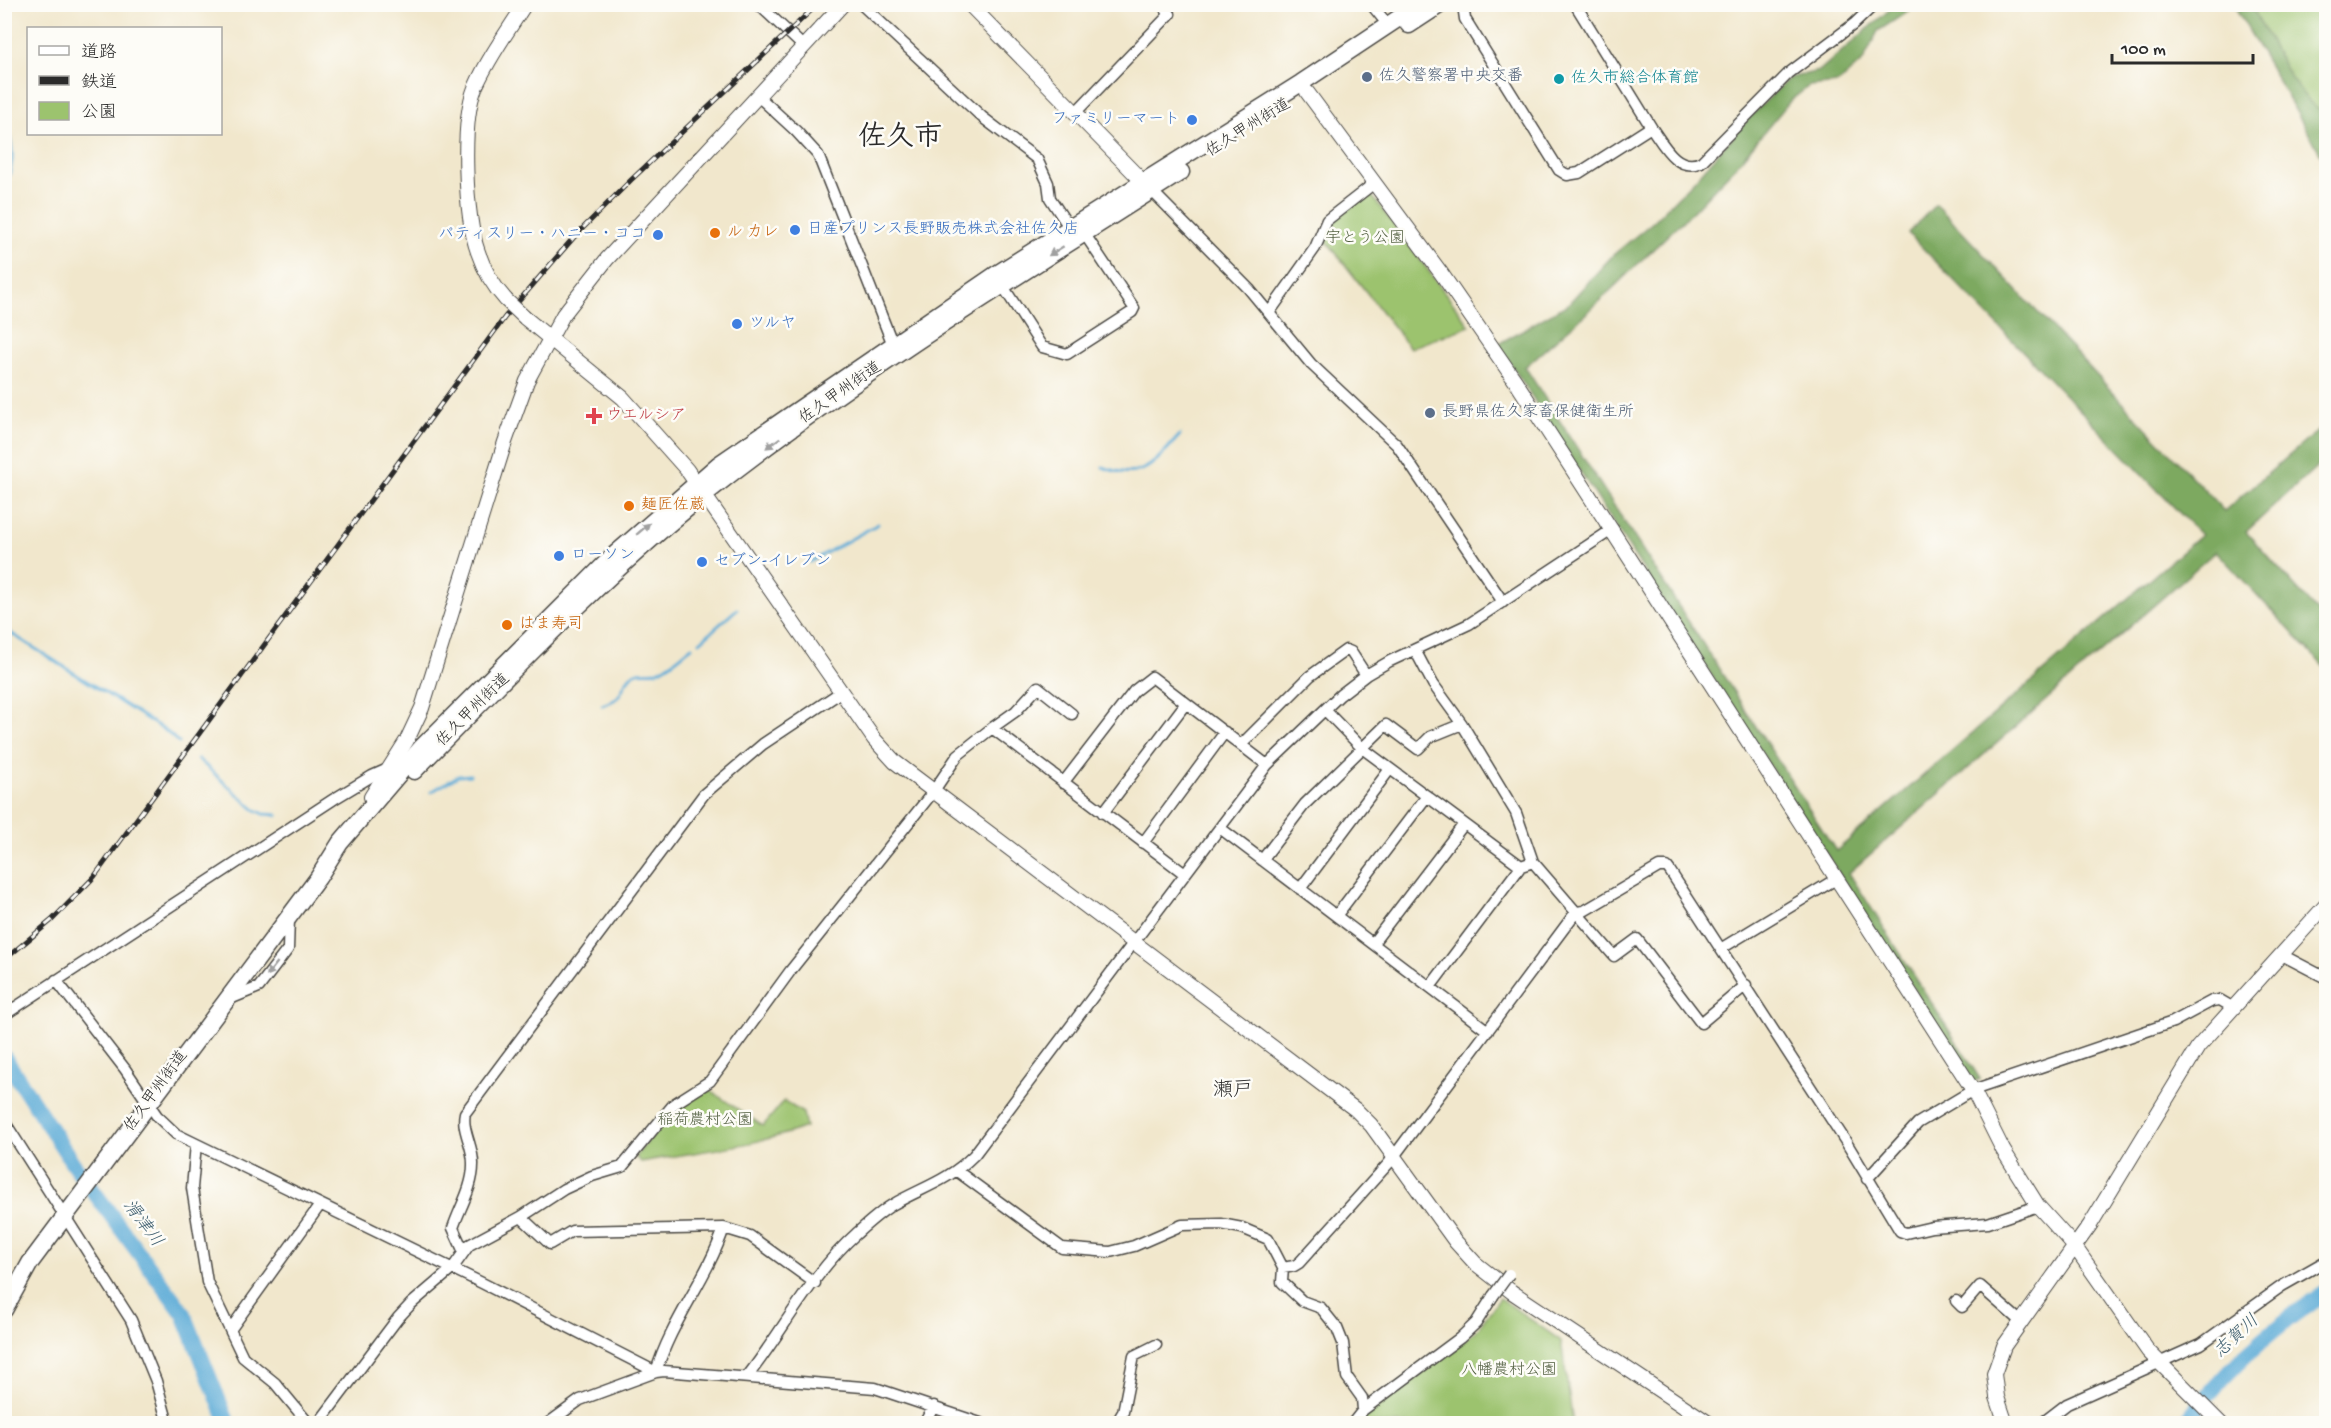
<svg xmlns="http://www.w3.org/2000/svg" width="2331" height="1428" font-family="'Gochi Hand','Klee One',sans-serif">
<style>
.green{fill:#9cc36e;stroke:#64774c;stroke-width:1.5}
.forest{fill:#7da961;stroke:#546a46;stroke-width:1.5}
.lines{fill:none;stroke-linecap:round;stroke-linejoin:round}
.stream{stroke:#5dacd7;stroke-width:3}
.river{stroke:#5dacd7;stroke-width:16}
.minor-casing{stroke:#494743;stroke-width:13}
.tertiary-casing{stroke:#494743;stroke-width:16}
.secondary-casing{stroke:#494743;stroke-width:19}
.minor{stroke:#fff;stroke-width:10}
.tertiary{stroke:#fff;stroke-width:14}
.secondary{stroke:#fff;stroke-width:16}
.rail-casing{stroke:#2b2b2b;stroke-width:5}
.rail{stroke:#fdfcf7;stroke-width:3;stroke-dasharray:9;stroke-linecap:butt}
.minor-bridge-casing{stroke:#494743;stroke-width:13;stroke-linecap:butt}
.tertiary-bridge-casing{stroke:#494743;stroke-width:16;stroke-linecap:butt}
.minor-bridge{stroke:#fff;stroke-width:10}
.tertiary-bridge{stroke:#fff;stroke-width:14}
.oneway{fill:#a0a0a0}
.service-dot{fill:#5c6f8a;stroke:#fdfcf7;stroke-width:2}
.culture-dot{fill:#0f9aa8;stroke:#fdfcf7;stroke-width:2}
.shop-dot{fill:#3f7fe0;stroke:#fdfcf7;stroke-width:2}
.food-dot{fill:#e8710a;stroke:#fdfcf7;stroke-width:2}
.health-dot{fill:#e0444e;stroke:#fdfcf7;stroke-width:2}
.labels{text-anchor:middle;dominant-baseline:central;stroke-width:5;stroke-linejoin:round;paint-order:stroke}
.service-label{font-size:16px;fill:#4e5e75;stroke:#fdfcf7;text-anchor:start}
.culture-label{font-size:16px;fill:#0d838f;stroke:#fdfcf7;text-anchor:start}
.shop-label{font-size:16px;fill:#366cbe;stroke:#fdfcf7;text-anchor:start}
.street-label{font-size:16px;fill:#2b2b2b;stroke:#fdfcf7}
.food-label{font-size:16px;fill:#c56008;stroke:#fdfcf7;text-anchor:start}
.park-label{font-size:16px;fill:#536042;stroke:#fdfcf7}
.health-label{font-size:16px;fill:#be3a42;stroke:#fdfcf7;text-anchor:start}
.water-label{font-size:18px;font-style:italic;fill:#3f5f70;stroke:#fdfcf7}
.quarter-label{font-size:20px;fill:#2b2b2b;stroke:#fdfcf7}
.town-label{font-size:28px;font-weight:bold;fill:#2b2b2b;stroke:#fdfcf7}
</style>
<rect width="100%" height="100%" fill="#fdfcf7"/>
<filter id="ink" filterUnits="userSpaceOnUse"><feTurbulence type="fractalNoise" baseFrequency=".0167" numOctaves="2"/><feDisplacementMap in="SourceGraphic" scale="12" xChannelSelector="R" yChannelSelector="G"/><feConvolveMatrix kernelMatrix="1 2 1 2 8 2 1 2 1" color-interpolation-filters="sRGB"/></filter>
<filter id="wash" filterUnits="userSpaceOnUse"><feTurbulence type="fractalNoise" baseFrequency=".008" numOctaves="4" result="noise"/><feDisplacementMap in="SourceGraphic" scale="24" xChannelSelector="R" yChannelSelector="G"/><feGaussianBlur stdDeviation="1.35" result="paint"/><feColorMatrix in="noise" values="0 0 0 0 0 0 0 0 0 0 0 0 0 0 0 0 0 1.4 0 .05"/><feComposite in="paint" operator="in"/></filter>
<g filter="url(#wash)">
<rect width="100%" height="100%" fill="#f1e7cc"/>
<path class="green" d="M2234,5H2326V163Z
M1367,195L1372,196L1470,326L1410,348L1325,239L1330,223Z
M705,1087L763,1126L784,1101L803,1113L806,1127C753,1147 697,1151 641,1162L635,1157L676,1107Z
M1500,1298L1561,1341L1573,1423L1361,1424L1359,1422L1476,1331Z"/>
<path class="forest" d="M1895,5H1918L1878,31L1863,61L1838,83L1809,86L1790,101L1735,167L1693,211L1589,311L1525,367L1836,851L2201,535L1908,233L1936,204L2224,511L2326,424V458L2246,532L2326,621V669L2216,551L1849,873L1980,1079L1973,1082L1498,344L1568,304L1613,255L1654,221L1701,173L1749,118L1789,78L1819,71Z
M2234,5H2251C2268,35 2295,99 2326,114V163Z"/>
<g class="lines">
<path class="stream" d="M4,119C14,148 16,160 4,189
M1103,467C1143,483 1155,462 1180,435
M810,562L878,524
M4,629L166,731L179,743
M700,642L737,609
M602,705C627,697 617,691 630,677C638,668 646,673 657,671C668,668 682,654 692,647
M198,759L254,809L264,814L278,815
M431,792L458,776L470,775"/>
<path class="river" d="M4,1057L74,1165L184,1314L228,1424
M2185,1424C2226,1369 2269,1330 2326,1292"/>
</g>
</g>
<g filter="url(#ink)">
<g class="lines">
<g class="minor-casing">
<path id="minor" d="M758,4L804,47
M861,4L982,117L1037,159L1048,183L1050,198L1069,227
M1371,4L1388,25
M1467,4L1464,12L1465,19L1559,170L1567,175L1579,173L1651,127L1575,4
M758,96L796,131L818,155L895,350
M1075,113L1170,14L1161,4
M1651,127C1663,144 1677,173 1701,162L1789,73L1854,24L1875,4
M1152,191L1249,289L1311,364L1397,445L1503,602
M999,280L1042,347L1067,354L1132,312L1134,308L1084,233
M1269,313L1315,248L1327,220L1368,188L1372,181
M1415,650L1433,684L1462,724L1516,813L1533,862L1576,912L1584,911L1659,867H1667L1670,871L1846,1142L1900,1231L1906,1233L1932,1227L1988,1223L2038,1206
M1325,710L1362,748L1521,866L1533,862
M992,728L1016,711L1038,687L1072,714
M1241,745L1310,676L1346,650L1351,652L1366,675
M1063,783L1134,691L1152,677L1267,765
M1103,813L1186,703
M1220,828L1488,1031
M1143,843L1225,732
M1262,860L1305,804L1386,725L1418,749L1430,737L1462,724
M1300,889L1390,769
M1336,916L1427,796
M1373,943L1464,824
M1722,948L1836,879
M2282,955L2326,978
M56,980L125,1069L157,1116L176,1134L482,1283L656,1372
M1430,987L1521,866
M230,999L259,987L288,949L289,918
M4,1015L334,799L372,776L390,768
M4,1121L131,1320L156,1381L168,1424
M196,1144L192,1188L207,1282L243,1357L275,1383L309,1424
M957,1171L1062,1248L1110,1252L1134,1246L1182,1225L1221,1224L1242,1228L1268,1239L1283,1268L1294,1266L1299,1263L1389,1163L1576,912L1614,956L1637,939L1701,1023L1746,985
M1867,1179L1918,1123L1973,1090L2173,1022L2212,1001L2220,1000L2232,1007
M521,1217L550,1244L572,1231L724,1228L750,1236L815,1283
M463,1250L453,1228C460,1207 473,1187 473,1165C474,1147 461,1130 465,1113L704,794L763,744L841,692
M1283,1268L1282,1282L1302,1301L1321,1308L1337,1328L1343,1343L1347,1377L1362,1398L1363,1410
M1956,1301L1962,1307L1980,1286L2021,1322
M230,1330L320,1205
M656,1372C671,1321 707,1279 724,1228
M747,1377C783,1331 812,1273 856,1234C867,1224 879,1213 892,1205C923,1187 947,1182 974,1155L1267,765L1340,695L1366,675L1390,661L1469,624L1613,529
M318,1424L398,1318L411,1304L452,1269L469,1245L521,1217L564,1189L592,1176L622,1167L674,1104L710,1081L791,970L933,792L958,755L992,728L1185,874
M547,1424L580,1400L656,1372L664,1371L875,1388L983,1424
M924,1424L934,1406
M1116,1424L1123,1412L1134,1356L1156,1345
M1352,1424L1363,1410L1460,1338L1476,1323L1493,1296
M2041,1424L2067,1404L2201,1344L2282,1286L2326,1261"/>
</g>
<g class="tertiary-casing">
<path id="tertiary" d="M969,4L1150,189
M1307,92L1441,273L1516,382L1973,1090L2003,1150L2038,1206L2075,1247L2148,1351L2221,1424
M506,300C493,286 484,270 478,252C465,217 461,122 475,88C488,58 508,31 525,4
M525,318L623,398L687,470L874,739L895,762L1356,1110L1371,1125L1455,1241L1475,1263L1512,1292L1710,1424
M371,797L407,740L422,708L505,442L527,381L563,315L607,259L843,4
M2006,1424L1997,1397L1994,1374L2004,1346L2090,1225L2198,1047L2326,905"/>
</g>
<g class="secondary-casing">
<path id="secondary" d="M1409,25L1441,4
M414,771C508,676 601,577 705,494C855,375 1019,275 1181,172
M4,1310L30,1263L318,878L340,843L421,748L613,556L719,464L995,275L1301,83L1420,4"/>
</g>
<use href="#minor" class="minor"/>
<use href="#tertiary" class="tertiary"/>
<use href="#secondary" class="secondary"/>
<g class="rail-casing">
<path id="rail" d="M4,960L52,920L94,877L505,317L575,236L631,180L818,4"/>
</g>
<use href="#rail" class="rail"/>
<g class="minor-bridge-casing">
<path id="minor-bridge" d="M1493,1296L1509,1274"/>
</g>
<g class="tertiary-bridge-casing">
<path id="tertiary-bridge" d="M506,300L525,318"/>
</g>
<use href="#minor-bridge" class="minor-bridge"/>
<use href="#tertiary-bridge" class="tertiary-bridge"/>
</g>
<defs><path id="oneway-solid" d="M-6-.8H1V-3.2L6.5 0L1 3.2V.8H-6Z" transform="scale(1.5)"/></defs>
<g class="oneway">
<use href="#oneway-solid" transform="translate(1056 251) rotate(148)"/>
<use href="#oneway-solid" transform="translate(773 443) rotate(143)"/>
<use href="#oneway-solid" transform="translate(643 529) rotate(-41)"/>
<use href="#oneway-solid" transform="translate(272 969) rotate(128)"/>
</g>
</g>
<g class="service-dot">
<circle cx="1367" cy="77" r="6"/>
<circle cx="1430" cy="413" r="6"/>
</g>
<circle class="culture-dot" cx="1559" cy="79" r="6"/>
<g class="shop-dot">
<circle cx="1192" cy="120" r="6"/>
<circle cx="795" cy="230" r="6"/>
<circle cx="658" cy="235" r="6"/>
<circle cx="737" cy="324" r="6"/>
<circle cx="559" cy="556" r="6"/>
<circle cx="702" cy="562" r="6"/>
</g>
<g class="food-dot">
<circle cx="715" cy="233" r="6"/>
<circle cx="629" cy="506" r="6"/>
<circle cx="507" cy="625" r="6"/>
</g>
<path class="health-dot" d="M591 407h6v6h6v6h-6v6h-6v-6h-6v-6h6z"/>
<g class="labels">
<g class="service-label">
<text x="1379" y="77">佐久警察署中央交番</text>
<text x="1442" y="413">長野県佐久家畜保健衛生所</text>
</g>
<g class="culture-label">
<text x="1571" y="79">佐久市総合体育館</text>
</g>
<g class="shop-label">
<text x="1180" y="120" text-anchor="end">ファミリーマート</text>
<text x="807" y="230">日産プリンス長野販売株式会社佐久店</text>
<text x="646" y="235" text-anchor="end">パティスリー・ハニー・ココ</text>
<text x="749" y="324">ツルヤ</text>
<text x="571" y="556">ローソン</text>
<text x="714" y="562">セブン-イレブン</text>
</g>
<g class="street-label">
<text transform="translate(1249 129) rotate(-32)">佐久甲州街道</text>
<text transform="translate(841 394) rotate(-35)">佐久甲州街道</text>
<text transform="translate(474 711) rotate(-45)">佐久甲州街道</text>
<text transform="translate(157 1092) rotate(-54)">佐久甲州街道</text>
</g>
<g class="food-label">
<text x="727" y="233">ル カレ</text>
<text x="641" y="506">麺匠佐蔵</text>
<text x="519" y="625">はま寿司</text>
</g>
<g class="park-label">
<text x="1365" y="239">宇とう公園</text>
<text x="705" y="1121">稲荷農村公園</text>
<text x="1509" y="1371">八幡農村公園</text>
</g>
<g class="health-label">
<text x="606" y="416">ウエルシア</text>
</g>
<g class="water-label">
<text transform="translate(142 1224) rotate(53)">滑津川</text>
<text transform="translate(2237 1337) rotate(-43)">志賀川</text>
</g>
<g class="quarter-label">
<text x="1233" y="1091">瀬戸</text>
</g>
<g class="town-label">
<text x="900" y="138">佐久市</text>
</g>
</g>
<rect width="2331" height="1428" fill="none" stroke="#fdfcf7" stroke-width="24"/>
<rect x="27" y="27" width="195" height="108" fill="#fdfcf7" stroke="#a9a8a5" stroke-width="1.5"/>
<rect x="39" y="46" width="30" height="9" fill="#ffffff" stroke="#a9a8a5" stroke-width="1.5"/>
<text x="81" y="57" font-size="18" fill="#2b2b2b">道路</text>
<rect x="39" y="76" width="30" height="9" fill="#2b2b2b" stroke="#a9a8a5" stroke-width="1.5"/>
<text x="81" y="87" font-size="18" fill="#2b2b2b">鉄道</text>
<rect x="39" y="102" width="30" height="18" fill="#9cc36e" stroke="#a9a8a5" stroke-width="1.5"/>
<text x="81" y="117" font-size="18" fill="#2b2b2b">公園</text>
<path d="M2112 54v9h141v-9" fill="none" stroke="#2b2b2b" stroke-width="3"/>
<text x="2121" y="54" font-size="18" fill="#2b2b2b" stroke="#fdfcf7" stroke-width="4.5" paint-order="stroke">100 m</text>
</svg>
